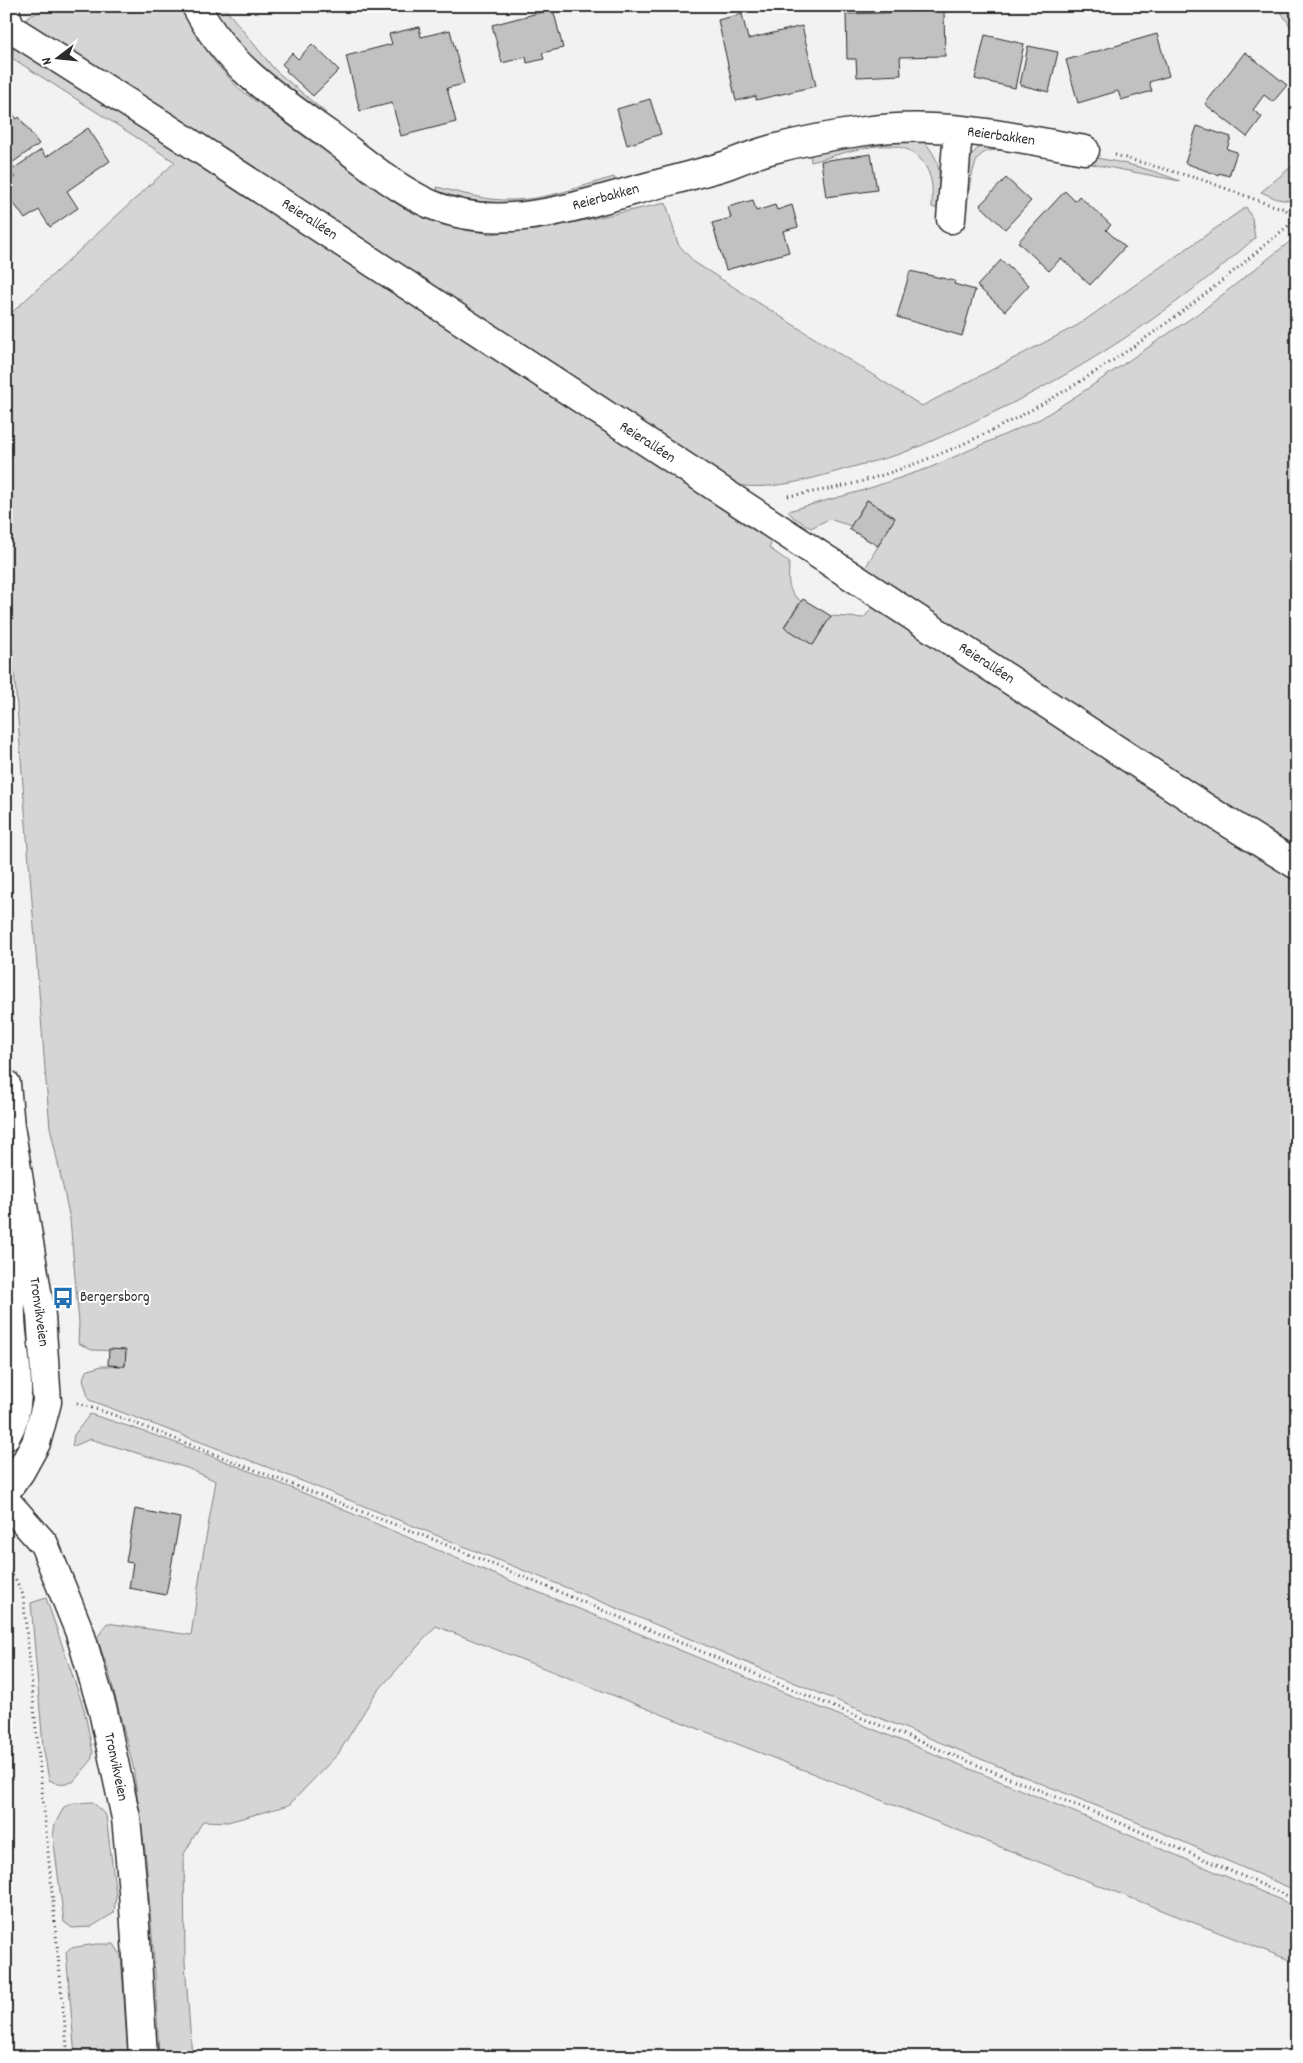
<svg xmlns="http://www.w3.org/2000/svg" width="1303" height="2063" font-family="Dekko,sans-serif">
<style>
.green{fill:#d5d5d5;stroke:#808080}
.building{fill:#c1c1c1;stroke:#2b2b2b}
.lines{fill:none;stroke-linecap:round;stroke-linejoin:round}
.minor-casing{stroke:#2b2b2b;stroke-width:31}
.major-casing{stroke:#2b2b2b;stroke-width:31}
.path{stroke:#2b2b2b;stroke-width:3;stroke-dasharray:1 4;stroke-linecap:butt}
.minor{stroke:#fff;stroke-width:28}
.major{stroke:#fff;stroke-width:28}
.labels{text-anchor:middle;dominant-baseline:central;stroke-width:4;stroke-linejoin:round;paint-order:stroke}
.street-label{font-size:15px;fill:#2b2b2b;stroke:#fff}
.poi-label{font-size:15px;fill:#2b2b2b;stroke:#fff;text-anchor:start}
</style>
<rect width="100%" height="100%" fill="#f2f2f2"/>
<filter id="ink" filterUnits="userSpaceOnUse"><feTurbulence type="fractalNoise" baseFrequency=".02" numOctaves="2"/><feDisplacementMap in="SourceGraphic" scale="10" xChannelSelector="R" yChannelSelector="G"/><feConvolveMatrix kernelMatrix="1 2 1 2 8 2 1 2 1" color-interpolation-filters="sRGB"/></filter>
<g filter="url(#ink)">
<path class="green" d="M53,6H184L202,43L213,60L239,89L400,206L437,223L491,234L567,224L666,203L678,244L694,262L922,406L1078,325L1246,207L1252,218L1255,238C1169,314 1078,374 973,422C949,433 925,445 900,454C884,459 866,463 849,468C811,479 770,492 730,484L26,24L27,17Z
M216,6H223L275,70L326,113L320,116L312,113L244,51L216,13Z
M1277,6H1297V36Z
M14,45L775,535L769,548L789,562C789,578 785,591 801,601L784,626L813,645L831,616L864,618L876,602L1283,869L1297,883V1891L1151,1828L855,1708L602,1602L267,1467L89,1400L83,1379L86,1371L101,1366H125L126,1351L92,1350L78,1343L79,1323L70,1219L50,1127L46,1082L6,565V318L175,162L12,58Z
M871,140L923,141C945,162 939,182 938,209L932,207C932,199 933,188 931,180C916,123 851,152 811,162L810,153Z
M1005,145L1003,150C996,150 985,150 980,156C971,163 967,210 964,223C963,205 963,164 975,151C982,143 996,146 1005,145Z
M1074,155C1114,160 1143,166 1180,181L1071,160Z
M1297,162V202L1277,199L1261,192Z
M614,177L616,183L549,203L475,205L438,193L437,187C461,193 487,201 512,200C546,200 581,186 614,177Z
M1297,236V856L993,651L864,570L895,517L867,500L851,526L829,519L811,528L793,517L788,511L861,491L929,468L1040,419L1087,389L1203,310Z
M90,1414C243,1461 392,1533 540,1593C793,1697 1047,1798 1297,1907V1963L436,1626L375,1694L338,1754L289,1805L228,1822L203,1821L184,1854L185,1962L192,2057H159L155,1974L146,1859L133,1766L109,1672L97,1638L107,1623L191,1635L203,1555L216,1481L187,1468L90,1439L72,1447L74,1435Z
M46,1598L84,1709L93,1753L91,1761L73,1782L58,1784L49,1780L43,1746L31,1603Z
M93,1802L106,1816L116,1895L114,1913L91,1927L72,1928L64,1922L53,1836L55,1824L64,1807L74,1803Z
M96,1944H114L121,1955L128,2057H75L66,1952L70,1948Z"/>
<path class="building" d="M553,9L563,48L542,53L544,59L527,63L526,57L502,63L492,25Z
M944,11L945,56L900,57L901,75L857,77L856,59H847L846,14Z
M742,14L748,39L802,26L816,86L756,100V96L736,101L718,20Z
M419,27L421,37L450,30L464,84L447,88L456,122L401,136L392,103L360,111L346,56L392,44L389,34Z
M1157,34L1169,76L1149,82L1152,91L1121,100L1118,91L1078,103L1066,60Z
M985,35L1024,44L1015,88L975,79Z
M312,44L339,70L313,96L286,71L287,69L282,64L292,53L298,59Z
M1028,46L1058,52L1049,92L1020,85Z
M1245,52L1287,85L1273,102L1264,95L1253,110L1262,117L1247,137L1205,104Z
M650,99L661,134L627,145L617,109Z
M10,110L17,119L19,117L39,144L9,165L6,160V113Z
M1197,126L1231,137L1227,149L1237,152L1229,176L1219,173L1218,175L1185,163Z
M88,128L110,161L67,191L78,208L50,227L39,210L25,219L8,195L14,191L9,182L15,178L10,171L41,150L46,157Z
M871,154L877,190L826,197L821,161Z
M1006,178L1031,201L1005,229L980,205Z
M1065,191L1075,201L1079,196L1111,225L1106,230L1125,247L1090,285L1061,258L1049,271L1018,242Z
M753,200L756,211L775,205L777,210L792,205L798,227L783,231L789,252L726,270L712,223L731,218L728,207Z
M1001,260L1029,285L1005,311L977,286Z
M910,271L955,281L954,284L975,290L962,336L897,317Z
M867,500L895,518L878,546L849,529Z
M803,599L831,616L813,645L784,627Z
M109,1349L126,1350L125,1366L108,1365Z
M135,1509L180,1518L166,1595L129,1588L133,1563L126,1562Z"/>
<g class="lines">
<g class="minor-casing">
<path id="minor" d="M196,6C227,66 276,97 329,135C361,159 394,188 430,204C496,233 567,209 632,191C664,182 696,175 727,165C742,159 758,153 773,149C803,141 835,135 865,131C937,120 1014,137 1085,150
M6,14L10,28L166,127L1221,818L1297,865
M951,219L958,131
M6,1501L44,1544L80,1633L103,1711L126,1818L133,1891L143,2057"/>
</g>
<g class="major-casing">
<path id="major" d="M6,1084L10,1126L41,1316L47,1402L36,1443L20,1472L6,1491
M6,1436C27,1400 12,1355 11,1316C10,1283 10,1250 10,1217"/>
</g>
<path class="path" d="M1115,155L1203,180L1262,202L1285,209L1296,219
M788,496C813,492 839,488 863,481C990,444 1105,372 1209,291C1239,268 1267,242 1297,219
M77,1403L114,1415L437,1541L820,1701L1130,1827L1297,1900
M6,1568L15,1578L23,1595L68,2057"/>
<use href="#minor" class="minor"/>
<use href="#major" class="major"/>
</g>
</g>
<defs>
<g id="bus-bare" transform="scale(1.725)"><path d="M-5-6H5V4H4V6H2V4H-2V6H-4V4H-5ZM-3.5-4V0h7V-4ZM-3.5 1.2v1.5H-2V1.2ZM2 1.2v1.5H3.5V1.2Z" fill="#1f6fb2" stroke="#fff" stroke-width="2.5" paint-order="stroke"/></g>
</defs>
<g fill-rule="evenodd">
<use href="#bus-bare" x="63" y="1298"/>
</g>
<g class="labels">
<g class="street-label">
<text transform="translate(1001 137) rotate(8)">Reierbakken</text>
<text transform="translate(606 198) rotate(-15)">Reierbakken</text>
<text transform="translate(309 220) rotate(33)">Reieralléen</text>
<text transform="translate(647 443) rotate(33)">Reieralléen</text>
<text transform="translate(986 664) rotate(33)">Reieralléen</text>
<text transform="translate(38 1312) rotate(82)">Tronvikveien</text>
<text transform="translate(115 1767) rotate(78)">Tronvikveien</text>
</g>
<g class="poi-label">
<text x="80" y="1298">Bergersborg</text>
</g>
</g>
<rect width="1303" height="2063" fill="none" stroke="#fff" stroke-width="25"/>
<rect x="12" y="12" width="1278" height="2038" fill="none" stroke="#2b2b2b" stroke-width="2" filter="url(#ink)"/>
<g transform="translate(58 58) rotate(254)" stroke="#ffffff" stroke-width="4" paint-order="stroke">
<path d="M0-4L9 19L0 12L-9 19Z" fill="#2b2b2b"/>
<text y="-8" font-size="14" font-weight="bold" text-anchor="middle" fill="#2b2b2b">N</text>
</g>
</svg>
